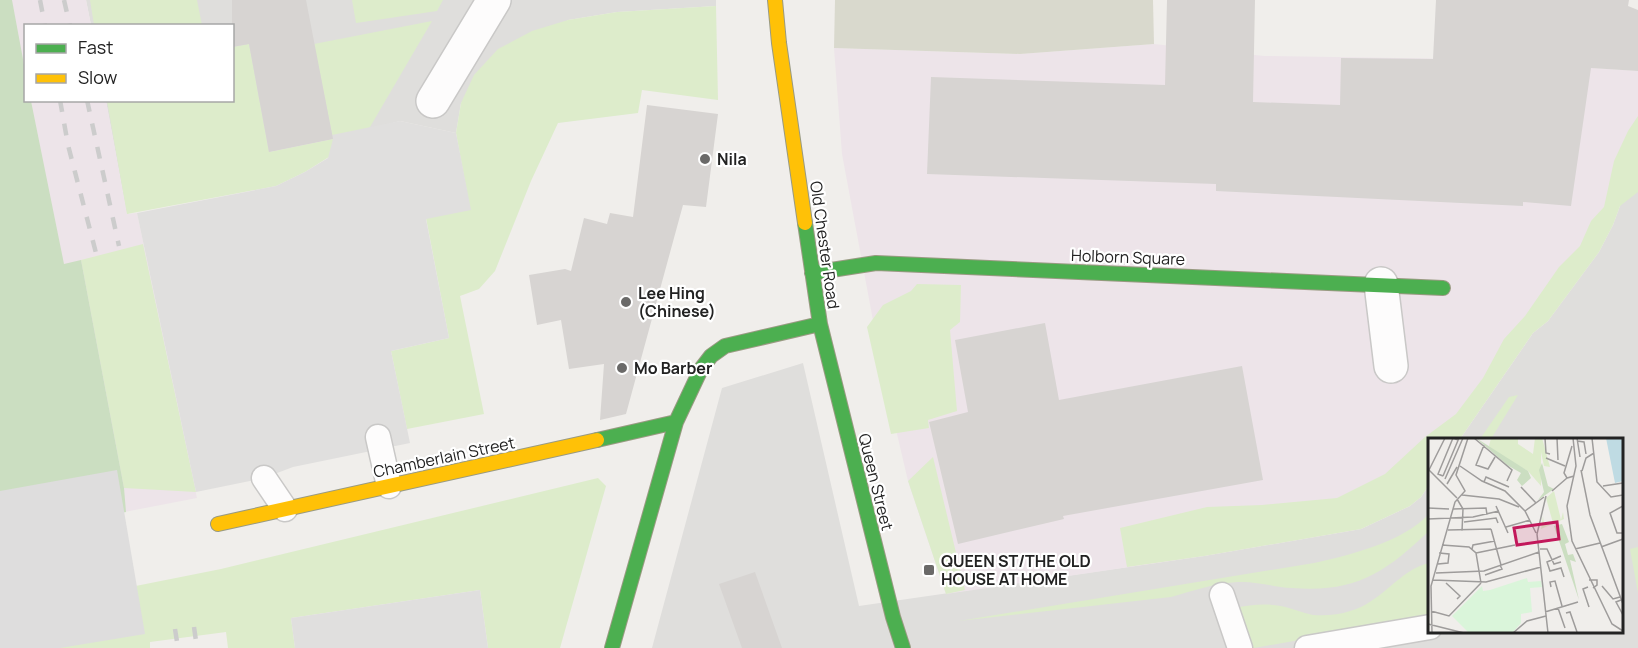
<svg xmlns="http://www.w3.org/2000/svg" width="1638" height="648" font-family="Manrope,sans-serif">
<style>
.residential{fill:#dfdedc}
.industrial{fill:#ede4e9}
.construction{fill:#d9d9cd}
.grass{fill:#ddeccb}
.forest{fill:#cbdec1}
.parking{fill:#e0dfde}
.pier{fill:#dedddd}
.building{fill:#d7d4d2}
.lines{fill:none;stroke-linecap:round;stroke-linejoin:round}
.lane-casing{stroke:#c9c8c7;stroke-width:27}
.street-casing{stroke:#c9c8c7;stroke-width:36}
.fast-casing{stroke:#999a82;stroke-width:16}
.slow-casing{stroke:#999a82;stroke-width:16}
.lane{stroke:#fdfcfc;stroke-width:24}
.street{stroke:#fdfcfc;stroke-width:33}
.fast{stroke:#4caf50;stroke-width:14}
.slow{stroke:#ffc107;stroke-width:14}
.rail{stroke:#ccc;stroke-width:4.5;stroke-dasharray:12 12;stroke-linecap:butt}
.poi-dot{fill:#6a6968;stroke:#fff;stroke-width:2}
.labels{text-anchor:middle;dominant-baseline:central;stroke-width:4.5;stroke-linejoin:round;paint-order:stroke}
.poi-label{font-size:16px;font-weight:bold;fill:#222;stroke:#fff;text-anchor:start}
.street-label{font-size:16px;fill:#222;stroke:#fff}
.inset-road{fill:none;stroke:#9e9c9b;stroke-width:1.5}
.view{fill:#c2185b;fill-opacity:0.15;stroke:#c2185b;stroke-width:3}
.inset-edge{fill:none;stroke:#222;stroke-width:3}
</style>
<rect width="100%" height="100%" fill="#f0eeeb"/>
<path class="residential" d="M86,0H716V6L617,12L568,20L461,103L456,133L400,121L333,139L269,152L127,214L106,101L232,100V26L91,25Z
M1638,143V648H652L722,388L803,363L859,606L1204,556L1361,529L1410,506L1421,497L1429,485L1430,632H1622V440L1460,439L1533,333L1548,321L1599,252L1613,225L1620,206Z"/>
<path class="industrial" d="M0,0H86L91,25L26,26V100L106,101L127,214L137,213L197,498L0,536Z
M1154,44L1264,56L1462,59L1638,71V143L1613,225L1548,321L1533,333L1460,439L1430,440L1429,485L1421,497L1410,506L1361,529L1204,556L946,594L908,481L883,374L842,154L834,48L1020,54Z"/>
<path class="construction" d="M835,0H1153L1154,44L1020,54L834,48Z"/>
<path class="grass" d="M90,0H197L202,25H94Z
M352,0H443L437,11L356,23Z
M716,6L718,100L642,90L638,113L558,123L531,181L495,271L479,289L460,296L484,414L407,429L391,351L449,338L426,218L470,209L456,133L461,103L474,75L498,49L532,31L568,20L617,12Z
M432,21L370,127L356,140L305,172L276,186L127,214L107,101L232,100L233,47L249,44L269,152L333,139L314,44Z
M1638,116V192L1620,206L1613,225L1599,252L1548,321L1533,333L1460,439L1430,440L1429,485L1421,497L1410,506L1361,529L1204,556L1127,567L1120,528L1207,507L1262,505L1337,498L1385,474L1425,437L1456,414L1483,378L1504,339L1525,316L1559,267L1580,246L1591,221L1604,207L1614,161L1628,131Z
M143,244L196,492L124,488L81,260Z
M917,284L961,285L960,322L950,330L957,411L928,420L929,428L891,434L867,327L883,305L911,291Z
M1518,395L1491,439H1480L1509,397Z
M933,457L965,590L946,594L908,481Z
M598,478L606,486L560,648H488L480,590L291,618L295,648H228L226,632L150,642V648H0V613L221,569Z
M1429,514V531C1385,573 1355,593 1292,588C1273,587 1256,581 1238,582C1215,583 1192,591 1171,597L959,621L1314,563C1350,555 1403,542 1429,514Z
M1638,547V593L1630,549Z
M1429,563V617L1254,648H1247L1235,608C1250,605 1265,603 1281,606C1292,608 1302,613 1313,615C1325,616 1339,615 1350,611C1381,603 1399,570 1429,563Z"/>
<path class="forest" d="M0,0H12L25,70L26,100L31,101L64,264L81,260L124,488L126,512L0,536Z"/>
<path class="parking" d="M400,121L456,133L471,210L426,219L449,338L391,351L410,443L293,467L264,478L196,492L137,213L276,186L305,172L328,158L333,139L332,135Z
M480,590L488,648H295L291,618Z"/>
<path class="pier" d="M117,470L145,634L60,648H0V491Z"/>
<path class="building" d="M232,0H306L333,139L269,152L249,44L232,47Z
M1167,0H1255L1253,102L1340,105L1341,58L1433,59L1436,0H1629L1628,6L1638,10V71L1591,68L1571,206L1523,202V206L1216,191V184L927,174L931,77L1165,85Z
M647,105L718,114L706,207L683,205L626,414L600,420L604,364L569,369L561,320L537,325L529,275L565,269L571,271L584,218L607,224L610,213L633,217Z
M1045,323L1059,400L1242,366L1263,480L1063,516L1064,519L958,544L929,422L968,412L955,340Z
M755,572L782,648H742L719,584Z"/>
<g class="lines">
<g class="lane-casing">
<path id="lane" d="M378,437L389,486
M264,478L285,509
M1222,595L1240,648
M1307,648L1430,627"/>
</g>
<g class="street-casing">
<path id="street" d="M433,101L494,0
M1381,284L1391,366"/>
</g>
<g class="fast-casing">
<path id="fast" d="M805,223L820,324L893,617L903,648
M812,273L876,263L1443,288
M597,440L676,422
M612,648L676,422L701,369L711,356L725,346L820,324"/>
</g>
<g class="slow-casing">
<path id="slow" d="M775,0L779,43L805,223
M218,524L597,440"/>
</g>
<use href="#lane" class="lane"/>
<use href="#street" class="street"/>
<use href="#fast" class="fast"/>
<use href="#slow" class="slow"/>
<path class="rail" d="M40,0L45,26
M64,0L70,26
M60,100L68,145L96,253
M87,100L119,246
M194,627L197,648
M175,629L178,648"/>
</g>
<g class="poi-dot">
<circle cx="705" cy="159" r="6"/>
<circle cx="626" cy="302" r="6"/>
<circle cx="622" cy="368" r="6"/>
<rect x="923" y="564" width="12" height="12" rx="3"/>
</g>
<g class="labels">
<g class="poi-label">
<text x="717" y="159">Nila</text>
<text x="638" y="293">Lee Hing<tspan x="638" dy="18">(Chinese)</tspan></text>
<text x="634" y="368">Mo Barber</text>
<text x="941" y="561">QUEEN ST/THE OLD<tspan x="941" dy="18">HOUSE AT HOME</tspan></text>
</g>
<g class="street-label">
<text transform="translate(825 245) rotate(82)">Old Chester Road</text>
<text transform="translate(1128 257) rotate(2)">Holborn Square</text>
<text transform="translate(444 457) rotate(-12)">Chamberlain Street</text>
<text transform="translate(876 482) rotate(76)">Queen Street</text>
</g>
</g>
<g transform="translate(1428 438)">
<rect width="195" height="195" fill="#f0eeeb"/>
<path d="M63,0H90V6L105,16L107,0H114L122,29L116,28L113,14V48L100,33L66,14L61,8ZM126,53L133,82L135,74L136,81L113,91L115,78L116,87L125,85L118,60Z" fill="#ddeccb"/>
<path d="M48,0L100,33L103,40L94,48L89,42L93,35L79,27ZM114,25L120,48L126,51L110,62L116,54L111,32ZM134,86L141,104L137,106L140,117L145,116L148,124L142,122L151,162L126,88Z" fill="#cbdec1"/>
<path d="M99,140L100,144L113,143L114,149L102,150L104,174L93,176V185L84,195H41L24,178L54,148L55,153L62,152Z" fill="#daf5da"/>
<path d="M178,0H195V43L187,45Z" fill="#bfdbe3"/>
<path class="inset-road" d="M46,0L84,32L79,43M117,0L118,15L122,16M129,0L130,22M145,0L148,28L139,68L144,103L184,186L195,193M149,0L152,19M164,0L169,44L183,59L195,57M149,3L156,4L158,16M56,7L48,27L60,31L67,19M144,8L136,35L139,40L146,38M118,20L137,28M32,28L54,43L77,53L97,73L108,95M0,31L29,60M1,32L17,0M153,32L162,77L195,166M154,33L158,20L166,15M15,38L10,36L25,0L30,2M15,38L31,0M17,41L35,0M56,44L58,39L81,49M19,46L29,29M175,48L195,45M93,49L108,65M124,53L139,40M34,57L71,61L91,69M118,58L109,96L120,195M29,61L35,71L34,93M68,68L80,95M195,68L182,75L189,95H195M0,70L21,71M25,71L58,70L59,77M97,73L116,59M0,81L45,79L71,73M36,84L68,80L70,85M78,89L102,82M63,91L73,127M20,92L63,91M14,107L41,109L48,115L53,145M173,109L195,101M44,111L45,107L67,103M112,111H119L126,126L133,124M147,111L172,105M48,115L87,107M133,118L119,124L122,133L133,130L136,139M10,126L20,125L21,116L11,115M8,135L56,133L111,114M57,137L74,131L72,127M5,142L58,144L113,129M161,142H169V147L165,150M18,145L32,158L29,161M174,148L185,161L192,159M123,149L122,144L127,143L134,168M160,149L155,151L161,169M193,162L188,164L195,177M130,170L137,190M3,173L21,178L53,145M117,174L150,164M138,175L142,174L149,194M0,186L36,195M4,195L3,148L27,64L37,53L28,37L40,0M85,195L99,183L118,178"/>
<path class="view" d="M129,84L131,101L89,107L86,90Z"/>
<rect width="195" height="195" class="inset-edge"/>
</g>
<rect x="24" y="24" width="210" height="78" fill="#ffffff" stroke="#a7a7a7" stroke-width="1.5"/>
<rect x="36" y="44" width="30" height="9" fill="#4caf50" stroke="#a7a7a7" stroke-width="1.5"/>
<text x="78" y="54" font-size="18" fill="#222222">Fast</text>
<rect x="36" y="74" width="30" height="9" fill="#ffc107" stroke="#a7a7a7" stroke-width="1.5"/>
<text x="78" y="84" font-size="18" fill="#222222">Slow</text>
</svg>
